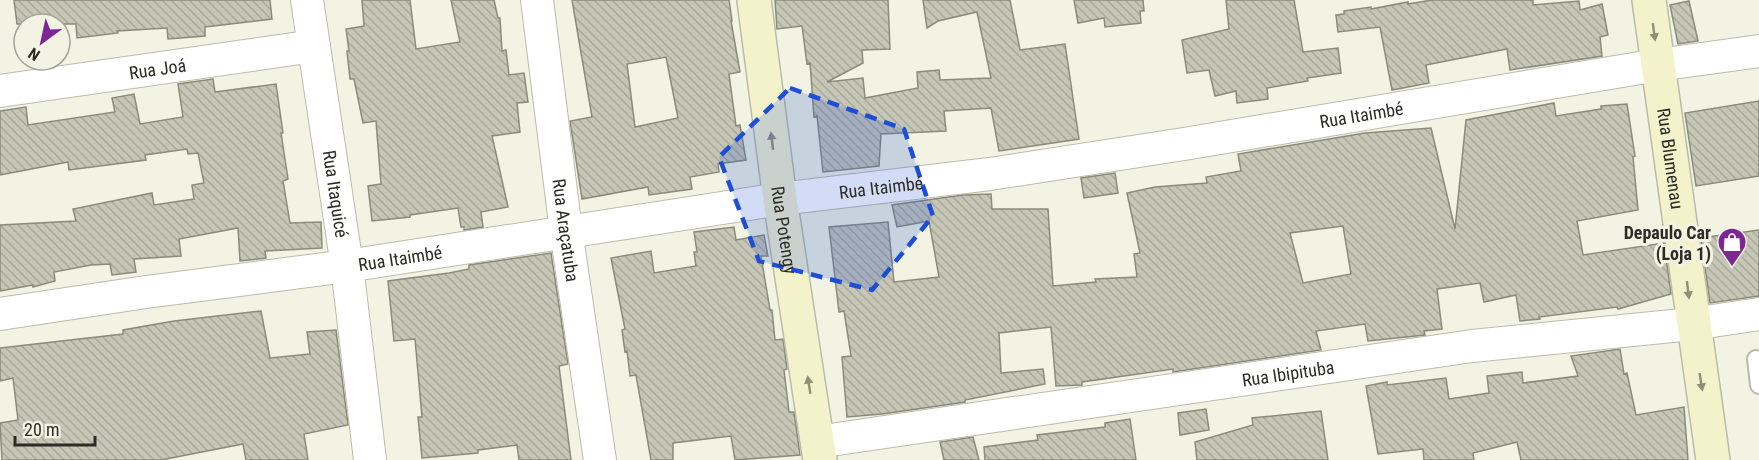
<svg xmlns="http://www.w3.org/2000/svg" width="1759" height="460" font-family="'Roboto Condensed',sans-serif">
<style>
.building{fill:url(#building-back-hatch);stroke:#8a8b7b;stroke-width:1.5;fill-rule:evenodd}
.lines{fill:none;stroke-linecap:round;stroke-linejoin:round}
.lane-casing{stroke:#bbbbab;stroke-width:20}
.street-casing{stroke:#bbbbab;stroke-width:34}
.secondary-casing{stroke:#bbbbab;stroke-width:36}
.lane{stroke:#fff;stroke-width:16}
.street{stroke:#fff;stroke-width:32}
.secondary{stroke:#f3f2cb;stroke-width:33}
.oneway{fill:#908f78}
.marked{fill:#1d4ed8;fill-opacity:0.2;stroke:#1d4ed8;stroke-width:4.5;stroke-dasharray:12 8;stroke-linejoin:round}
.labels{text-anchor:middle;dominant-baseline:central;stroke-width:6;stroke-linejoin:round;paint-order:stroke}
.street-label{font-size:18px;fill:#2c2c26;stroke:#f2f3e2}
.poi-label{font-size:18px;font-weight:bold;fill:#2c2c26;stroke:#f2f3e2;text-anchor:end}
</style>
<defs>
<pattern id="building-back-hatch" width="6" height="6" patternUnits="userSpaceOnUse" patternTransform="scale(1.5)"><rect width="6" height="6" fill="#c6c6b6"/><path d="M-1 5l2 2M0 0l6 6M5-1l2 2" fill="none" stroke="#aaaa9c"/></pattern>
</defs>
<rect width="100%" height="100%" fill="#f2f3e2"/>
<path class="building" d="M14,0H270L272,19L205,27V36L168,39L167,28L117,31L118,33L77,38L76,24H17Z
M362,0H410L416,49L460,42L451,0H494L498,18H500L502,51L506,50L509,75L524,73L528,102L517,103L520,132L492,136L508,207L481,212L483,227L464,230V227H461L458,208L410,215V217L372,221L368,186L381,184L376,121L363,123L354,79H350L347,51H349L346,29L364,26Z
M572,0H729L732,21H731L740,72L729,74L736,126L740,125L746,160L718,164L719,172L690,177L692,189L649,195L648,187L582,199L570,121L592,117ZM666,57L678,118L635,127L627,64Z
M775,0H888L890,49L862,50L863,63L827,82L863,78L865,98L918,88L917,72L939,70L940,80L991,78L977,12L938,21L927,28L923,0H1010L1020,50L1065,44L1079,139L999,151L991,108L944,111L946,131L881,134L879,166L823,172L817,116L814,117L810,63L807,64L802,26L777,29Z
M1074,0H1143L1144,11H1140L1141,23L1105,27L1104,18L1078,23Z
M1226,0H1294L1303,52L1338,48L1341,73L1307,78L1308,81L1267,88L1268,99L1237,103L1236,91L1215,96L1209,70L1187,73L1182,40L1229,29Z
M1432,0H1533V5L1579,1L1580,10L1602,4L1608,35L1600,37L1602,56L1510,70L1507,49L1426,65L1429,83L1392,90L1380,27L1338,32L1336,15L1344,14V11L1371,7V9L1408,2V4Z
M1689,1L1698,41L1678,44L1670,5Z
M213,79L215,92L276,84L283,133H281L288,179L283,181L290,223L321,222L322,248L265,251L266,258L240,261L238,228L179,239L181,256L134,259L136,272L112,275L110,264L91,265L54,272L55,281L33,287V285L0,291V225L76,221L73,209L152,193L154,205L194,199L192,185L204,183L198,153L188,154L187,149L145,155L146,160L69,170L68,162L0,175V111L26,107L28,125L115,112L112,98L134,94L140,124L183,117L178,84Z
M1759,101V176L1696,186L1685,113Z
M1554,103L1556,116L1601,109V106L1627,104L1635,156L1633,157L1638,210L1577,221L1583,255L1664,243L1671,294L1618,309L1617,307L1539,317L1540,319L1520,321L1516,295L1484,302L1480,283L1437,289L1442,329L1424,331L1425,335L1368,341L1365,324L1316,331L1321,350L1173,372V369L1082,382V385L1056,386L1051,327L999,333L1001,373L1043,369L1045,384L965,400V402L882,414L847,417L842,357L851,356L844,311L839,312L829,227L888,222L894,282L939,277L929,221L897,227L892,205L963,195L991,194L992,209H1048L1053,286L1096,282L1095,279L1137,277L1134,254L1140,253L1127,193L1155,187L1207,183L1206,177L1241,171L1238,154L1365,133L1431,128L1455,229L1466,120ZM1343,226L1351,274L1303,283L1290,233Z
M1115,173L1118,193L1084,198L1081,178Z
M734,227L736,240L764,235L768,256H761L770,310H772L775,340L783,339L787,369L784,370L789,412H794L800,455L735,460L731,436L673,443V460H651L636,375L630,376L627,351L625,352L622,330L625,329L611,258L651,251L654,273L696,266L694,252H697L694,232Z
M1759,230V296L1710,303L1701,238Z
M551,253L568,364L559,366L571,460H519L517,445L478,450V453L422,458L418,417H422L415,339L394,341L388,281L449,273L469,269V265Z
M261,311L270,358L310,354L307,332L336,330L348,425L304,434L308,460H246L243,444L161,460H2L0,423L18,420L13,378L0,381V348L123,334V330L174,321Z
M1620,349L1624,374L1627,373L1636,415L1684,407L1688,460H1521L1517,442L1473,453L1474,460H1424L1423,449L1378,454L1366,386L1387,382V385L1446,378L1449,399L1489,393L1487,376L1522,372L1523,383L1578,376L1571,356Z
M1206,409L1209,430L1180,435L1178,413Z
M1321,411L1328,460H1197L1195,442L1253,425L1252,418Z
M1130,419L1136,460H985L984,447L1038,440L1037,435L1105,427V423Z
M973,437L979,460H944L940,442Z"/>
<g class="lines">
<g class="lane-casing">
<path id="lane" d="M1756,359L1759,385"/>
</g>
<g class="street-casing">
<g id="street">
<path id="s1" d="M307,0L347,266L370,460"/>
<path id="s2" d="M537,0L566,231L600,460"/>
<path id="s3" d="M0,91L314,46"/>
<path id="s4" d="M0,314L146,292L347,266L780,199L990,174L1184,144L1658,65L1759,51"/>
<path id="s5" d="M817,442L1472,346L1692,324L1759,314"/>
</g>
</g>
<g class="secondary-casing">
<g id="secondary">
<path id="s6" d="M754,0L780,199L820,460"/>
<path id="s7" d="M1649,0L1713,460"/>
</g>
</g>
<use href="#lane" class="lane"/>
<use href="#street" class="street"/>
<use href="#secondary" class="secondary"/>
</g>
<defs><path id="oneway-solid" d="M-6-.8H1V-3.2L6.5 0L1 3.2V.8H-6Z" transform="scale(1.5)"/></defs>
<g class="oneway">
<use href="#oneway-solid" transform="translate(1654 32) rotate(82)"/>
<use href="#oneway-solid" transform="translate(772 141) rotate(-97)"/>
<use href="#oneway-solid" transform="translate(1688 290) rotate(83)"/>
<use href="#oneway-solid" transform="translate(1701 382) rotate(81)"/>
<use href="#oneway-solid" transform="translate(809 385) rotate(-99)"/>
</g>
<path class="marked" d="M790,88L904,129L933,216L872,290L759,261L719,157Z"/>
<defs>
<g id="shop-pin" transform="scale(1.5)"><path d="M0 17L-7.5 6A9.5 9.5 0 1 1 7.5 6Z" fill="#7d2695" stroke="#f2f3e2"/><path d="M-5-2.5h2.3a2.7 3.5 0 0 1 5.4 0H5L5.5 6h-11ZM-1.5-2.5h3a1.5 2.3 0 0 0-3 0Z" fill="#fff"/></g>
</defs>
<g fill-rule="evenodd">
<use href="#shop-pin" x="1732" y="242"/>
</g>
<g class="labels">
<g class="street-label">
<text stroke="none"><textPath href="#s3" startOffset="159">Rua Joá</textPath></text>
<text stroke="none"><textPath href="#s4" startOffset="1376">Rua Itaimbé</textPath></text>
<text stroke="none"><textPath href="#s7" startOffset="160">Rua Blumenau</textPath></text>
<text stroke="none"><textPath href="#s4" startOffset="890">Rua Itaimbé</textPath></text>
<text stroke="none"><textPath href="#s1" startOffset="196">Rua Itaquicé</textPath></text>
<text stroke="none"><textPath href="#s2" startOffset="232">Rua Araçatuba</textPath></text>
<text stroke="none"><textPath href="#s6" startOffset="232">Rua Potengy</textPath></text>
<text stroke="none"><textPath href="#s4" startOffset="404">Rua Itaimbé</textPath></text>
<text stroke="none"><textPath href="#s5" startOffset="476">Rua Ibipituba</textPath></text>
</g>
<g class="poi-label">
<text x="1711" y="232">Depaulo Car<tspan x="1711" dy="21">(Loja 1)</tspan></text>
</g>
</g>
<g transform="translate(42 42) rotate(213)"><circle r="28" fill="#f2f3e2" stroke="#a3a397" stroke-width="1.5"/>
<path d="M0-4.5L10 22L0 15L-10 22Z" fill="#7d2695"/>
<text y="-9" font-size="16" font-weight="bold" text-anchor="middle" fill="#2c2c26">N</text>
</g>
<path d="M15 436v9h80v-9" fill="none" stroke="#2c2c26" stroke-width="3"/>
<text x="24" y="436" font-size="18" fill="#2c2c26" stroke="#f2f3e2" stroke-width="4.5" paint-order="stroke">20 m</text>
</svg>
